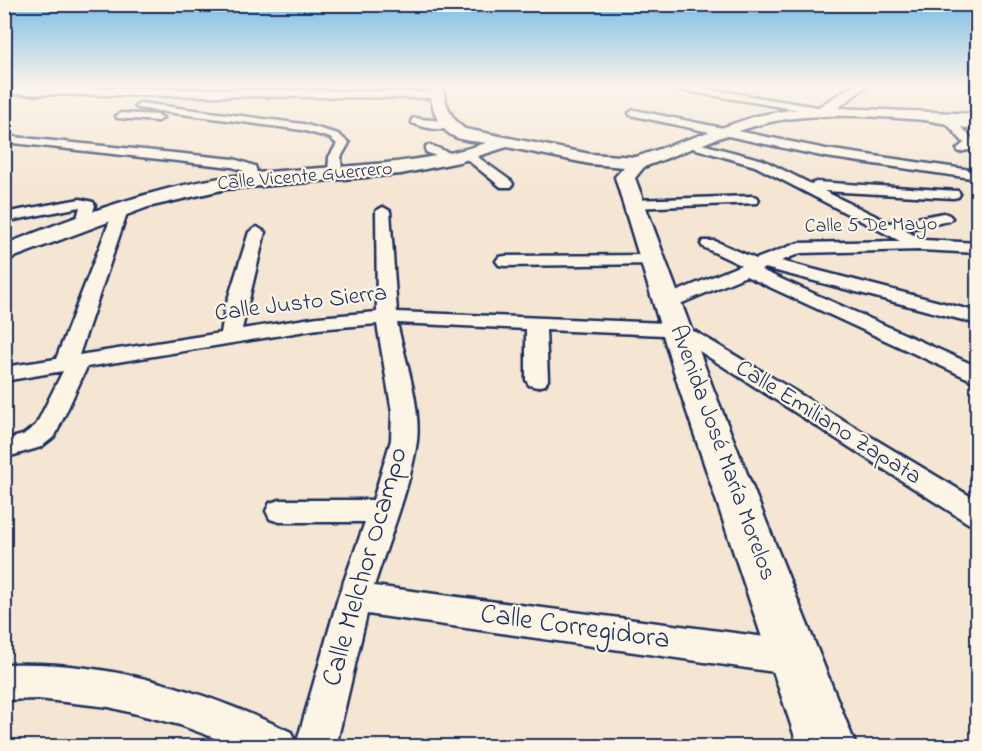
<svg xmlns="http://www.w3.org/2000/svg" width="982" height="751" font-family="'Indie Flower',sans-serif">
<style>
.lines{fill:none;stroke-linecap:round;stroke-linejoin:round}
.street-casing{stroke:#1b2f5e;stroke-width:5}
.secondary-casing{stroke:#1b2f5e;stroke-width:5}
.street{fill:#fcf5e5;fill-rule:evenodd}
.secondary{fill:#fcf5e5;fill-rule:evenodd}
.labels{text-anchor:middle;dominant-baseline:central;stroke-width:4.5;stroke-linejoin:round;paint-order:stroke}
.far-street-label{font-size:20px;fill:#1b2f5e;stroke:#fcf5e5}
.street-label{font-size:24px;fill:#1b2f5e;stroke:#fcf5e5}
.near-street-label{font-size:28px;fill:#1b2f5e;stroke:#fcf5e5}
</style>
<rect width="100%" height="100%" fill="#f5e6d3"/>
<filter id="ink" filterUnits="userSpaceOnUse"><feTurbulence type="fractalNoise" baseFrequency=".0167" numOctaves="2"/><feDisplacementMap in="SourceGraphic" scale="12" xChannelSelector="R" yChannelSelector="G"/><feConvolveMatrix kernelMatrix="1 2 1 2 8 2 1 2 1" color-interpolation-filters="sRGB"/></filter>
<g filter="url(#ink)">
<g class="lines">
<g class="street-casing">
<path id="street" d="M665,85H684L823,108L828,111L823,114L669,88Z
M30,87L437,92L442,95L437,98L4,94V88Z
M140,103L303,124L338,134L349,143L341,157L342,174L335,178L328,174L329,157L337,144L330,138L302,130L137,108L135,106Z
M634,110L826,149L978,171V179L826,157L630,115L629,113Z
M121,113L158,115L163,118L158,121L117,118L116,116Z
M929,115L978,124V130L961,127L976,143L973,149L959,152L957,149L964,143L947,124L925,120L924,118Z
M416,118C427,121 449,119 456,125C446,133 424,128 412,123V119Z
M4,136L234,159L255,166L259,179L252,183L247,182L244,171L232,167L4,142Z
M690,141L763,160L811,184L816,182L958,191L960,194L958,197L953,198L824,191L890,223L944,213L949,215L952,218L949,221L904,230L924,240L978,243V253L920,250L801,253L781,261L978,312V324L765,268L761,270L978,367V383L746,276L675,306H661L658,302L661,298L741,265L703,247L701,244L703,241H715L756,259L798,243L900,241L755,166L686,146L684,144Z
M430,145L455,155L457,158L451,162L426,152V146Z
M468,150L511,181L513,184L511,187H501L464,157L462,154Z
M752,196L757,197L759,200L757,203L633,208L626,204L633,200Z
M80,199L93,202L95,205L89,225L84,227L76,222L80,207L4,222V213Z
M121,206L128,210L79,355L221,333L225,309L249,232L257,227L265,232L242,329L318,317L377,312L376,211L383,207L390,211L397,312L666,323L696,332L978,501V526L968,523L682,340L664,335L546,330L548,380L545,385L537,387L529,385L526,380V329L397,323C405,359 421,405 417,441C411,485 388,542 374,586L796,641L809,646L814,658L809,670L796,675L367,614L336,746H236L180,725L109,707L38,699L4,700V664C106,660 200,689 291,732L296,745L338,598L365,522H280L270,519L266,511L270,503L280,500H373L391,440L392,412L377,324L318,329L87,367L55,436L41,447L4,458V440L23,435L36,425L63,371L4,381V367L56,359L114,210Z
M652,255L658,256L661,260L658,264L505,266L499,265L496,261L499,257L505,256Z"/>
</g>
<g class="secondary-casing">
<path id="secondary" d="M430,85H442C445,102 450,119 465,129L590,154L636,157L756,116L789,110L817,108L853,85H868L838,108L978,114V124C915,120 826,108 766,123C728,132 682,153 644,167L635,178L714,391L856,746H798L680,391L615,177L624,167L590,164L507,147L459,162L401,174L226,189L148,207L4,261V245C76,216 149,189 226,177C313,164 401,171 486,143C476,141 462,141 453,136C436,127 430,102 430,85Z"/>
</g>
<use href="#street" class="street"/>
<use href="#secondary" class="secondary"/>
</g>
</g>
<linearGradient id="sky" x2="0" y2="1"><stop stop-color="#7ebde5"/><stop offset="0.45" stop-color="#faf4eb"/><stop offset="1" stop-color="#faf4eb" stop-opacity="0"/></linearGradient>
<rect width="982" height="190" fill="url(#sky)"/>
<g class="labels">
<g class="far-street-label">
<text transform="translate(305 177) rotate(-5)">Calle Vicente Guerrero</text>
<text transform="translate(871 226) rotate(-1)">Calle 5 De Mayo</text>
</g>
<g class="street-label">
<text transform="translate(301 304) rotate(-7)">Calle Justo Sierra</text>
<text transform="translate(828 423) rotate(32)">Calle Emiliano Zapata</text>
<text transform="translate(722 453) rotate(70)">Avenida José María Morelos</text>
</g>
<g class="near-street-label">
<text transform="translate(366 567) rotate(-74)">Calle Melchor Ocampo</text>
<text transform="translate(575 628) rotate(8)">Calle Corregidora</text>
</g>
</g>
<rect width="982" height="751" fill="none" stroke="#fcf5e5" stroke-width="24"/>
<rect x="12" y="12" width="958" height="727" fill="none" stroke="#1b2f5e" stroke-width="2" filter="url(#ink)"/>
</svg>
